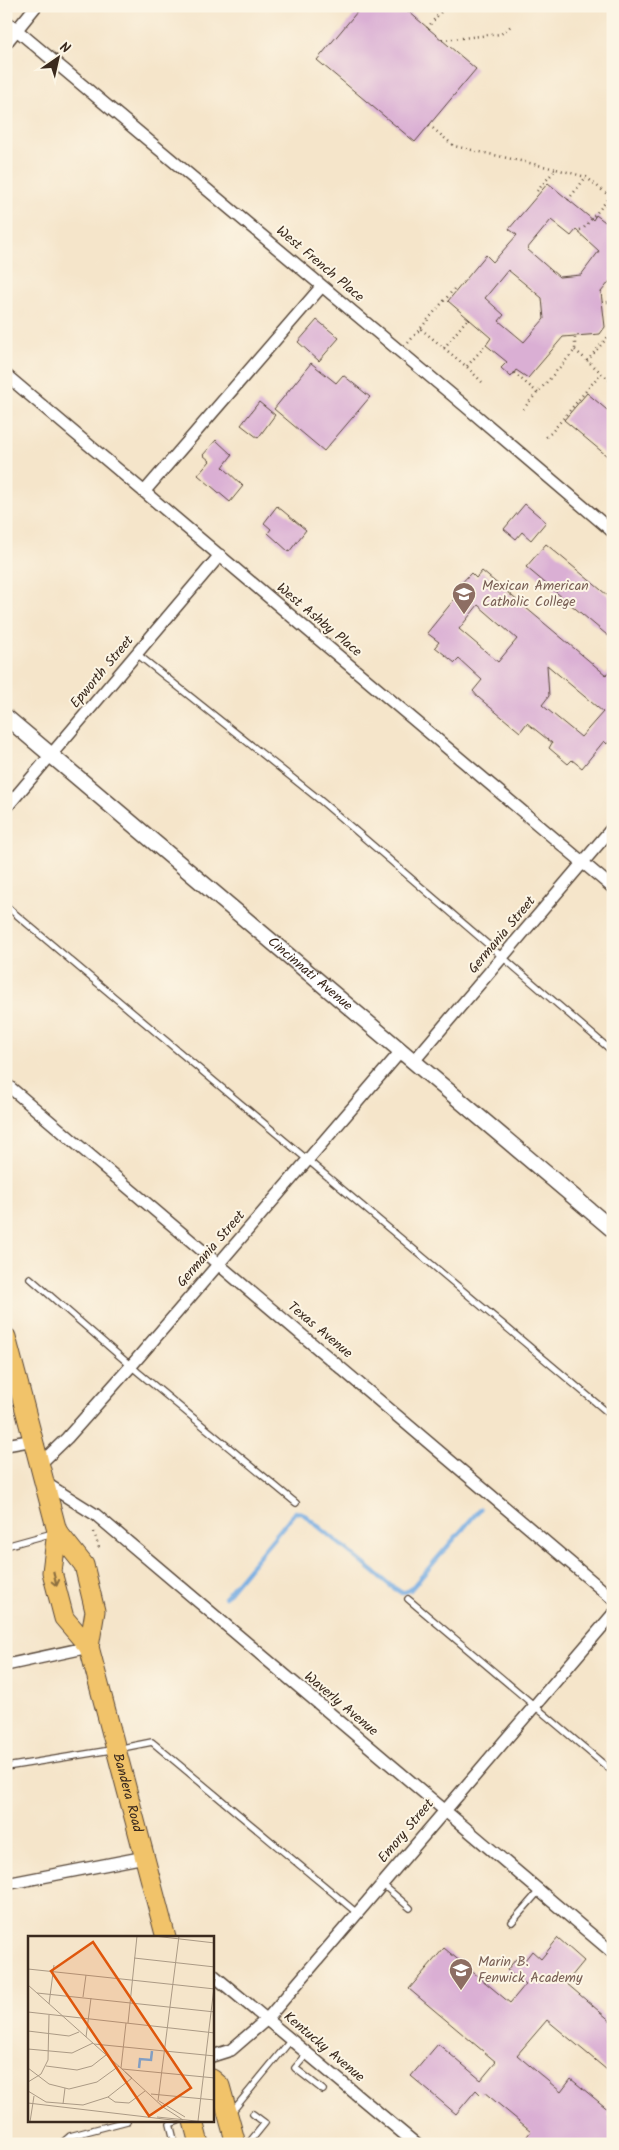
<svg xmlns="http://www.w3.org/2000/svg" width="619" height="2150" font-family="Kalam,sans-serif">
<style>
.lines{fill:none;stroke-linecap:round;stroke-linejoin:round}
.stream{stroke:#73abe2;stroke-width:4.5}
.building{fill:#daafd4;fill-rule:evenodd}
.service-casing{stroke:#574638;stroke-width:8}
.minor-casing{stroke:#574638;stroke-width:14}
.tertiary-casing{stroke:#574638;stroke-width:18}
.primary-casing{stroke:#574638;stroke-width:21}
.path{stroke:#574638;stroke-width:2.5;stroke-dasharray:1 4;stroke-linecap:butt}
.service{stroke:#fff;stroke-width:5.5}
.minor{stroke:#fff;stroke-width:11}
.tertiary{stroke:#fff;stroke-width:15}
.primary{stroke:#f1c36a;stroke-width:19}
.oneway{stroke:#8d6f40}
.labels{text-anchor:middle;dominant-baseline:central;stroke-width:4;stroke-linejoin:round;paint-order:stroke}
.street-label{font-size:14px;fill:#3b2a1e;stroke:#fcf5e5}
.education-label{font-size:14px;fill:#785e54;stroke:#fcf5e5;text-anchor:start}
.inset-river{fill:none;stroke:#73abe2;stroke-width:2.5}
.inset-road{fill:none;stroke:#ab9a85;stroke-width:1}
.view{fill:#df570d;fill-opacity:0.15;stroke:#df570d;stroke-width:2.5}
.inset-edge{fill:none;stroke:#3b2a1e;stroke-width:2.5}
</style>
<rect width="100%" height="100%" fill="#fcf5e5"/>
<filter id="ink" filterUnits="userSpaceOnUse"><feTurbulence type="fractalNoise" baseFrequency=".02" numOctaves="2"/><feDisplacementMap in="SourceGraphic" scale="10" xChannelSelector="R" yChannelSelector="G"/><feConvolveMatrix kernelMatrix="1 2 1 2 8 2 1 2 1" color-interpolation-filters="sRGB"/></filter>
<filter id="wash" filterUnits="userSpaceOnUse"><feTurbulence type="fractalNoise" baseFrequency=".0096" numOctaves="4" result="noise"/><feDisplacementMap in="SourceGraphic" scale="20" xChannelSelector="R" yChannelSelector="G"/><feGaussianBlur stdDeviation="1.12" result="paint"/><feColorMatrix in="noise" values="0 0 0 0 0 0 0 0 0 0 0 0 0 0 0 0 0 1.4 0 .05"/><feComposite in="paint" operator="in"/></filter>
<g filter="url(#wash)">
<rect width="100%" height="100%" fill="#f5e5ca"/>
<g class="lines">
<path class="stream" d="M225,1597L295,1512L302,1513L391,1586L402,1593L410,1590L480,1509"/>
</g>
<g id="blocks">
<path class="building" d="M362,6H402L476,69L415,142L317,60Z
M548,183L593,220L596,215L613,228V277L601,292L605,327L600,334L563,337L528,378L516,370L511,377L501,368L507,362L486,345L491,338L448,301L486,255L493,262L517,235L509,229ZM551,220L571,236L576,230L599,251L581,275L559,277L527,249ZM508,270L542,298L544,319L524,342L499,321L504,315L485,298Z
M317,320L339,338L319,361L298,342Z
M311,363L336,383L343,375L370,397L324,451L274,409Z
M587,393L613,415V461L564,420Z
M259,402L275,415L258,438L241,425Z
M216,440L232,455L223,467L243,486L230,502L198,475L210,461L203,455Z
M525,504L546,522L531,540L522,532L516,539L504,529Z
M277,506L306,530L289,552L268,533L271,529L264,523Z
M546,544L613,600V640L526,567Z
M482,571L606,675L613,666V736L607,744L604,741L582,768L572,760L568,764L549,748L552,743L527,723L520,732L479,698L473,691L482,680L459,659L455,663L435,647L439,642L427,633L457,596L453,592L471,573L476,578ZM478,605L517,639L498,662L459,629ZM547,665L603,712L581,737L542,705L549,696Z
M558,1938L584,1961L566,1983L613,2023V2075L547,2020L517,2055L561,2092L571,2079L610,2111L607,2115L613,2119V2144H521L531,2131L484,2092L481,2095L476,2090L456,2114L411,2076L438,2044L481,2080L496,2062L409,1989L444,1948L510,2003L525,1985L507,1970L516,1959L522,1964L532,1951L541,1959Z"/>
</g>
</g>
<g filter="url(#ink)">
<use href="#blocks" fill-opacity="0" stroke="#574638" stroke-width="1"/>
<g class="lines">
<g class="service-casing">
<path id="service" d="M137,654L320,800L613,1052
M6,906L613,1417
M30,1278L138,1372L296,1503
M6,1546L53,1533
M408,1599L613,1772
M6,1767L117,1749L152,1742L357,1913
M382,1884L410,1908
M512,1922L539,1891
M308,2053L295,2068L323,2090
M231,2113L291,2040
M61,2144L70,2136L127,2121
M175,2144L170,2124L178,2121
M248,2144L265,2123L253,2114"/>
</g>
<g class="minor-casing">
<path id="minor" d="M6,21L464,405L613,532
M6,43L36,6
M6,375L613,888
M144,492L322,286
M6,808L220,555
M414,1061L613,827
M6,1084L613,1599
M6,1445L34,1440
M40,1464L67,1438L131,1366L402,1050
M45,1483L96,1515L613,1953
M6,1665L89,1647
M6,1884L145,1857
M212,1974L416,2144
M212,2056L231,2050L267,2019L613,1614"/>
</g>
<g class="tertiary-casing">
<g id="tertiary">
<path id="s1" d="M6,717L613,1230"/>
</g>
</g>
<g class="primary-casing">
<g id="primary">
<path d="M6,1337L57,1531L52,1572L64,1618L89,1647"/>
<path id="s2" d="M57,1531L84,1565L95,1611L89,1647L166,1938"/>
<path d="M212,2079L220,2086L236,2144"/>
<path d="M193,2121L199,2144"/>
</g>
</g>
<path class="path" d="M413,6V16
M427,28L446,6
M442,40L501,34L512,25
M429,125L454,146L556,169
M537,191L556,169L586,177L613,199
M568,200L586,177
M580,230L583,229L610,197
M602,303L613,301
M421,329L467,367L482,382
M408,343L454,289
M444,348L468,318
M575,350L613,383
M587,361L613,331
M467,366L486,345
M514,373L538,393
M523,409L575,350V336
M546,437L551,433L601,373
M94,1532L99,1548"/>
<use href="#service" class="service"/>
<use href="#minor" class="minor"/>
<use href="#tertiary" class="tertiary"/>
<use href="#primary" class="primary"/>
</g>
<defs><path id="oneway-shaft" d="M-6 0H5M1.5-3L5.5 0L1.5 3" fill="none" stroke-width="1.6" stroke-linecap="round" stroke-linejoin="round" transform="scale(1.25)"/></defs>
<use class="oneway" href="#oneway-shaft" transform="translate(55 1579) rotate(77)"/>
</g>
<defs>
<g id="university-pin" transform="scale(1.25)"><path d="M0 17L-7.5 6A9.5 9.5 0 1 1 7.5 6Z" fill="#8d6e63" stroke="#fcf5e5"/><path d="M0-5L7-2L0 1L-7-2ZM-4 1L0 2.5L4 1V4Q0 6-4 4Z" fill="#fff"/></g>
<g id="school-pin" transform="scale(1.25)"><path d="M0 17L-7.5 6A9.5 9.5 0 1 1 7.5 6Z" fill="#8d6e63" stroke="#fcf5e5"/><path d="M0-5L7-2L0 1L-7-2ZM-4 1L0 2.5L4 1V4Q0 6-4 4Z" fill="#fff"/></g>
</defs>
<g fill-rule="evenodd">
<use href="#university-pin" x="464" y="594"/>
<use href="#school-pin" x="461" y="1970"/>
</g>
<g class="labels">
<g class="street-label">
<text transform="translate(320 264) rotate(40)">West French Place</text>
<text transform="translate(319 620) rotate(40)">West Ashby Place</text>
<text transform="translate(102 672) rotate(-50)">Epworth Street</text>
<text transform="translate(502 935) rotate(-50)">Germania Street</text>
<text stroke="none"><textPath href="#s1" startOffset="398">Cincinnati Avenue</textPath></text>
<text transform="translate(211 1249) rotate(-49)">Germania Street</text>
<text transform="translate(320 1330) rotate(40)">Texas Avenue</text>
<text transform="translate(341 1704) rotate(40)">Waverly Avenue</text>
<text stroke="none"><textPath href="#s2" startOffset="278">Bandera Road</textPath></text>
<text transform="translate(406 1831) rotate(-50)">Emory Street</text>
<text transform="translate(324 2047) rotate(40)">Kentucky Avenue</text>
</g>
<g class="education-label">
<text x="482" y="586">Mexican American<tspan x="482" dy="16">Catholic College</tspan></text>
<text x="478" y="1962">Marin B.<tspan x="478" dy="16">Fenwick Academy</tspan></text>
</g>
</g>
<g transform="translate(28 1936)">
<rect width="186" height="186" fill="#f5e5ca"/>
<path class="inset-river" d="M111,132L112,123L123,124L124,115"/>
<path class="inset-road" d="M126,0L187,7M106,22L187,31M0,33L187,53M0,49L104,142M9,57L187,76M55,61L58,39M21,68L26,29M0,76L187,97M100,87L109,0M0,95L41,100L51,96M58,101L63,62M66,108L187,120M0,113L44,117L65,107M18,130L49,134L64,130L78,119M0,132L21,148L41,153L69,146L91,130M93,132L98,87M94,133L187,142M97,136L135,171L155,184M0,146L13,138L20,124L21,79M0,155L18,166L55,169L80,161L104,142M123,158L187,164M80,161L87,166L101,167L117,155M130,165L151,0M131,165L157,181M0,167L161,186M35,168L37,152M129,181L178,186M170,185L187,43M2,186L6,160"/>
<path class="view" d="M65,6L163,152L121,180L23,35Z"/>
<rect width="186" height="186" class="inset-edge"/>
</g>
<rect width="619" height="2150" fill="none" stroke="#fcf5e5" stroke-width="25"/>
<g transform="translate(58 58) rotate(34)" stroke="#fcf5e5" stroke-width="4" paint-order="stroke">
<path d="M0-4L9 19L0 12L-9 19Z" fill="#3b2a1e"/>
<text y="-8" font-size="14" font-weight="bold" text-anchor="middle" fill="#3b2a1e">N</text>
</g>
</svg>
